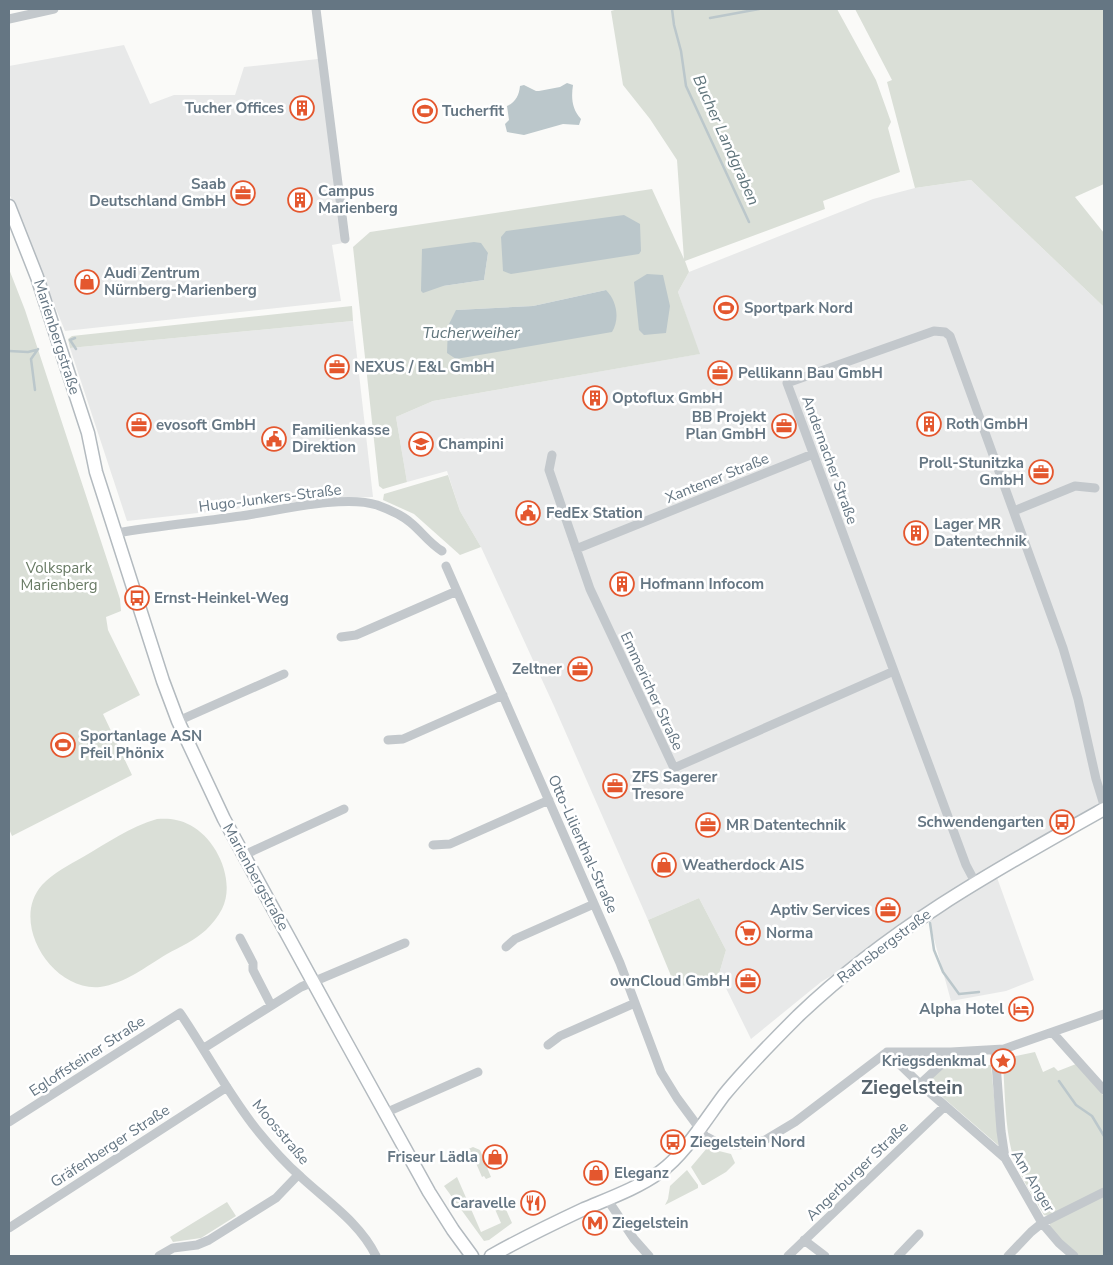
<svg xmlns="http://www.w3.org/2000/svg" width="1113" height="1265" font-family="'Nunito Sans',sans-serif">
<style>
.built{fill:#e8e9e9}
.green{fill:#dadfd7;fill-rule:evenodd}
.water{fill:#bbc7cb}
.lines{fill:none;stroke-linecap:round;stroke-linejoin:round}
.stream{stroke:#bbc7cb;stroke-width:2.5}
.secondary-casing{stroke:#b3babf;stroke-width:15}
.street{stroke:#c3c8cc;stroke-width:9}
.secondary{stroke:#fff;stroke-width:12}
.labels{text-anchor:middle;dominant-baseline:central;stroke-width:5;stroke-linejoin:round;paint-order:stroke}
.poi-label{font-size:15px;font-weight:bold;fill:#657683;stroke:#fff;text-anchor:start}
.street-label{font-size:15px;fill:#657683;stroke:#fff}
.park-label{font-size:15px;fill:#687a64;stroke:#fff}
.water-label{font-size:16px;font-style:italic;fill:#60757c;stroke:#fff}
.district-label{font-size:20px;font-weight:bold;fill:#57646e;stroke:#fff}
</style>
<rect width="100%" height="100%" fill="#fafaf8"/>
<path class="built" d="M124,45L150,104L174,95H235L244,67L318,59L343,243L332,245L341,301L65,331L9,193V66Z
M971,180L1104,307V823L1101,813L995,872L1034,980L1006,991L951,1001L928,917L821,982L751,1039L719,974L726,950L699,898L648,920L554,706L481,547L460,511L447,471L407,482L396,417L433,401L699,354L678,292L689,272L873,199L915,188Z
M353,321L373,497L331,498L127,521L70,348Z"/>
<path class="green" d="M618,9H837L876,80L891,122L888,128L900,172L823,201L825,209L685,261L689,272L678,292L700,354L433,401L396,417L407,482L383,489L379,486L353,247L370,232L652,189L684,259L677,160L650,119L623,85L611,11ZM488,253L484,280L443,286ZM606,290L612,332L456,310L533,306Z
M855,9H1104V184L1075,197L1104,233V307L971,180L915,188L887,82L892,80Z
M9,269L25,310L120,599L121,611L106,617L108,630L140,695L103,714L132,775L12,836L9,829Z
M352,306L353,321L70,348L68,339L72,336Z
M448,475L460,511L481,547L460,555L414,514L383,500L384,494Z
M157,819C168,818 179,819 190,825C217,839 236,881 222,909C218,917 212,924 206,930C195,940 180,947 167,954C147,966 124,984 100,987C52,992 9,922 42,885C53,873 69,865 83,857C107,843 130,827 157,819Z
M699,898L726,950L719,974L676,988L648,920Z
M1035,1052L1043,1072L1054,1067L1058,1071L1076,1064L1104,1096V1189L1049,1216L1044,1215C1034,1197 1017,1173 1012,1153C1005,1125 1005,1094 1003,1064L1011,1057Z
M946,1063L991,1065L999,1146L925,1082Z
M473,1147L480,1150L491,1177L486,1179L484,1176L482,1177L472,1154L466,1156L464,1151Z
M707,1148L731,1154L735,1163L726,1172L704,1185H702L691,1167Z
M687,1170L698,1185V1188L665,1205L668,1199L670,1186Z
M457,1177L481,1232L501,1223L494,1207L503,1203L512,1223L489,1240L484,1241L444,1186Z
M1104,1196V1256H1078L1057,1237L1050,1227V1223Z
M227,1202L236,1216L201,1238L173,1242L170,1237Z"/>
<path class="water" d="M567,83L573,85C571,98 572,109 581,119L579,125L563,124L524,135L507,132L505,124L509,120L507,106C516,102 519,95 520,86L524,85L536,91H539L560,87Z
M624,215L640,224L641,251L639,254L511,274L503,271L501,237L506,231Z
M474,242L481,243L488,253L484,280L443,286L423,293L421,291L422,249Z
M647,274L663,275L670,306L666,333L644,335L639,330L634,282Z
M606,290C617,301 620,319 612,332L456,359L447,353L448,326L456,310L533,306Z"/>
<g class="lines">
<path class="stream" d="M672,9L674,25L681,51L686,86L749,222
M710,18L759,9
M75,338L70,340L76,349
M9,351L28,352L36,350
M35,390L31,359L38,349
M930,923L934,950L943,972L959,994L979,992
M1059,1081L1076,1105L1092,1116L1104,1136"/>
<g class="secondary-casing">
<path id="secondary" d="M9,206L37,277L88,433L96,472L163,681L178,721L224,819L341,1033L429,1192L453,1230L472,1256
M491,1256C521,1239 552,1224 584,1209C610,1198 638,1188 660,1172C684,1155 706,1119 724,1095C747,1067 773,1041 798,1016C890,928 995,870 1104,809"/>
</g>
<path class="street" d="M316,9L345,239
M9,19L54,9
M552,455L549,470L590,589L674,768L894,671
M1014,511L1075,486L1095,488
M116,533C158,526 199,522 241,516C277,511 344,494 377,505C388,509 401,514 411,523C421,531 430,544 442,551
M576,549L813,454
M446,566L620,963L661,1072L677,1098L705,1136L718,1143L735,1145L752,1144L765,1140L795,1122L887,1052H951L1004,1049L1104,1014
M341,637L356,635L457,591
M178,721L284,674
M388,740L403,739L503,695
M433,845L450,844L549,800
M244,855L344,809
M975,882L966,865L787,383L934,331L945,332L950,336L1063,648L1078,699L1096,779L1104,805
M240,938L253,963V970L271,1005
M506,947L515,939L594,904
M1053,1033L1104,1090
M548,1045L560,1036L635,1003
M204,1048L301,987L405,943
M995,1050L1001,1131L1005,1158
M887,1052L920,1084L1005,1158L1042,1223L1059,1243L1074,1256
M920,1084L944,1062L951,1052
M385,1113L478,1072
M9,1122L180,1013C206,1051 228,1094 257,1130C270,1146 285,1163 301,1177C328,1202 360,1223 376,1256
M607,1199L634,1239L649,1256
M9,1228L227,1087
M804,1240L825,1256
M159,1256L173,1248L197,1245L209,1240L276,1198L298,1175
M788,1256L945,1106
M898,1256L919,1234
M1008,1256L1031,1232L1042,1223L1104,1192"/>
<use href="#secondary" class="secondary"/>
</g>
<defs>
<g id="building-ring" transform="scale(1.25)"><circle r="9.5" fill="#fff" stroke="#e4572e" stroke-width="1.5"/><path d="M-4-6H4V6H1V3H-1V6H-4ZM-2.5-4.3h1.7v1.8h-1.7ZM.8-4.3h1.7v1.8H.8ZM-2.5-1h1.7V.8h-1.7ZM.8-1h1.7V.8H.8Z" fill="#e4572e"/></g>
<g id="stadium-ring" transform="scale(1.25)"><circle r="9.5" fill="#fff" stroke="#e4572e" stroke-width="1.5"/><path d="M0-5a6.5 5 0 1 0 0 10a6.5 5 0 1 0 0-10ZM-3.5-1.8h7v3.6h-7Z" fill="#e4572e"/></g>
<g id="office-ring" transform="scale(1.25)"><circle r="9.5" fill="#fff" stroke="#e4572e" stroke-width="1.5"/><path d="M-6-3h4V-5.5h4V-3h4V5H-6ZM-1-4.5V-3h2v-1.5ZM-6 0V1H6V0Z" fill="#e4572e"/></g>
<g id="shop-ring" transform="scale(1.25)"><circle r="9.5" fill="#fff" stroke="#e4572e" stroke-width="1.5"/><path d="M-5-2.5h2.3a2.7 3.5 0 0 1 5.4 0H5L5.5 6h-11ZM-1.5-2.5h3a1.5 2.3 0 0 0-3 0Z" fill="#e4572e"/></g>
<g id="civic-ring" transform="scale(1.25)"><circle r="9.5" fill="#fff" stroke="#e4572e" stroke-width="1.5"/><path d="M-.6-6.5H3V-4.5H.6V-3L4-1V1h2V6H-6V1h2V-1L-.6-3ZM-1.2 2.5V6h2.4V2.5Z" fill="#e4572e"/></g>
<g id="school-ring" transform="scale(1.25)"><circle r="9.5" fill="#fff" stroke="#e4572e" stroke-width="1.5"/><path d="M0-5L7-2L0 1L-7-2ZM-4 1L0 2.5L4 1V4Q0 6-4 4Z" fill="#e4572e"/></g>
<g id="bus-ring" transform="scale(1.25)"><circle r="9.5" fill="#fff" stroke="#e4572e" stroke-width="1.5"/><path d="M-5-6H5V4H4V6H2V4H-2V6H-4V4H-5ZM-3.5-4V0h7V-4ZM-3.5 1.2v1.5H-2V1.2ZM2 1.2v1.5H3.5V1.2Z" fill="#e4572e"/></g>
<g id="supermarket-ring" transform="scale(1.25)"><circle r="9.5" fill="#fff" stroke="#e4572e" stroke-width="1.5"/><path d="M-6-5.5h2.5l.6 2H6L4.5 2H-2.5L-4.4-4H-6ZM-1.5 3.2a1.3 1.3 0 1 0 .1 0ZM3 3.2a1.3 1.3 0 1 0 .1 0Z" fill="#e4572e"/></g>
<g id="hotel-ring" transform="scale(1.25)"><circle r="9.5" fill="#fff" stroke="#e4572e" stroke-width="1.5"/><path d="M-6-4.5h1.5V1H6V5H4.5V3h-9V5H-6ZM-4 0a1.8 1.8 0 1 1 3.6 0ZM.5 0V-2.5h3Q6-2.5 6 0Z" fill="#e4572e"/></g>
<g id="sight-ring" transform="scale(1.25)"><circle r="9.5" fill="#fff" stroke="#e4572e" stroke-width="1.5"/><path d="M0-6L1.8-2.2L6-1.7L2.9 1.2L3.7 5.4L0 3.3L-3.7 5.4L-2.9 1.2L-6-1.7L-1.8-2.2Z" fill="#e4572e"/></g>
<g id="restaurant-ring" transform="scale(1.25)"><circle r="9.5" fill="#fff" stroke="#e4572e" stroke-width="1.5"/><path d="M-5-6h1v4h1v-4h1v4h1v-4h1v5L-1.5 .5V6h-2V.5L-5-1ZM5-6V6H3V1.5H1.5Q1.5-4 5-6Z" fill="#e4572e"/></g>
<g id="metro-ring" transform="scale(1.25)"><circle r="9.5" fill="#fff" stroke="#e4572e" stroke-width="1.5"/><path d="M-5.5 5V-5H-3L0 0L3-5H5.5V5H3V-.5L0 4L-3-.5V5Z" fill="#e4572e"/></g>
</defs>
<g fill-rule="evenodd">
<use href="#building-ring" x="302" y="108"/>
<use href="#stadium-ring" x="425" y="111"/>
<use href="#office-ring" x="243" y="193"/>
<use href="#building-ring" x="300" y="200"/>
<use href="#shop-ring" x="87" y="282"/>
<use href="#stadium-ring" x="726" y="308"/>
<use href="#office-ring" x="337" y="367"/>
<use href="#office-ring" x="720" y="373"/>
<use href="#building-ring" x="595" y="398"/>
<use href="#building-ring" x="929" y="424"/>
<use href="#office-ring" x="139" y="425"/>
<use href="#office-ring" x="784" y="426"/>
<use href="#civic-ring" x="274" y="439"/>
<use href="#school-ring" x="421" y="444"/>
<use href="#office-ring" x="1041" y="472"/>
<use href="#civic-ring" x="528" y="513"/>
<use href="#building-ring" x="916" y="533"/>
<use href="#building-ring" x="622" y="584"/>
<use href="#bus-ring" x="137" y="598"/>
<use href="#office-ring" x="580" y="669"/>
<use href="#stadium-ring" x="63" y="745"/>
<use href="#office-ring" x="615" y="786"/>
<use href="#bus-ring" x="1062" y="822"/>
<use href="#office-ring" x="708" y="825"/>
<use href="#shop-ring" x="664" y="865"/>
<use href="#office-ring" x="888" y="910"/>
<use href="#supermarket-ring" x="748" y="933"/>
<use href="#office-ring" x="748" y="981"/>
<use href="#hotel-ring" x="1021" y="1009"/>
<use href="#sight-ring" x="1003" y="1061"/>
<use href="#bus-ring" x="673" y="1142"/>
<use href="#shop-ring" x="495" y="1157"/>
<use href="#shop-ring" x="596" y="1173"/>
<use href="#restaurant-ring" x="533" y="1203"/>
<use href="#metro-ring" x="595" y="1223"/>
</g>
<g class="labels">
<g class="poi-label">
<text x="284" y="108" text-anchor="end">Tucher Offices</text>
<text x="442" y="111">Tucherfit</text>
<text x="226" y="184" text-anchor="end">Saab<tspan x="226" dy="17">Deutschland GmbH</tspan></text>
<text x="318" y="191">Campus<tspan x="318" dy="17">Marienberg</tspan></text>
<text x="104" y="273">Audi Zentrum<tspan x="104" dy="17">Nürnberg-Marienberg</tspan></text>
<text x="744" y="308">Sportpark Nord</text>
<text x="354" y="367">NEXUS / E&amp;L GmbH</text>
<text x="738" y="373">Pellikann Bau GmbH</text>
<text x="612" y="398">Optoflux GmbH</text>
<text x="766" y="417" text-anchor="end">BB Projekt<tspan x="766" dy="17">Plan GmbH</tspan></text>
<text x="946" y="424">Roth GmbH</text>
<text x="156" y="425">evosoft GmbH</text>
<text x="292" y="430">Familienkasse<tspan x="292" dy="17">Direktion</tspan></text>
<text x="438" y="444">Champini</text>
<text x="1024" y="463" text-anchor="end">Proll-Stunitzka<tspan x="1024" dy="17">GmbH</tspan></text>
<text x="546" y="513">FedEx Station</text>
<text x="934" y="524">Lager MR<tspan x="934" dy="17">Datentechnik</tspan></text>
<text x="640" y="584">Hofmann Infocom</text>
<text x="154" y="598">Ernst-Heinkel-Weg</text>
<text x="562" y="669" text-anchor="end">Zeltner</text>
<text x="80" y="736">Sportanlage ASN<tspan x="80" dy="17">Pfeil Phönix</tspan></text>
<text x="632" y="777">ZFS Sagerer<tspan x="632" dy="17">Tresore</tspan></text>
<text x="1044" y="822" text-anchor="end">Schwendengarten</text>
<text x="726" y="825">MR Datentechnik</text>
<text x="682" y="865">Weatherdock AIS</text>
<text x="870" y="910" text-anchor="end">Aptiv Services</text>
<text x="766" y="933">Norma</text>
<text x="730" y="981" text-anchor="end">ownCloud GmbH</text>
<text x="1004" y="1009" text-anchor="end">Alpha Hotel</text>
<text x="986" y="1061" text-anchor="end">Kriegsdenkmal</text>
<text x="690" y="1142">Ziegelstein Nord</text>
<text x="478" y="1157" text-anchor="end">Friseur Lädla</text>
<text x="614" y="1173">Eleganz</text>
<text x="516" y="1203" text-anchor="end">Caravelle</text>
<text x="612" y="1223">Ziegelstein</text>
</g>
<g class="street-label">
<text transform="translate(57 337) rotate(72)">Marienbergstraße</text>
<text transform="translate(830 460) rotate(70)">Andernacher Straße</text>
<text transform="translate(717 478) rotate(-22)">Xantener Straße</text>
<text transform="translate(270 498) rotate(-7)">Hugo-Junkers-Straße</text>
<text transform="translate(652 691) rotate(65)">Emmericher Straße</text>
<text transform="translate(583 844) rotate(66)">Otto-Lilienthal-Straße</text>
<text transform="translate(256 877) rotate(61)">Marienbergstraße</text>
<text transform="translate(884 946) rotate(-37)">Rathsbergstraße</text>
<text transform="translate(87 1056) rotate(-33)">Egloffsteiner Straße</text>
<text transform="translate(281 1132) rotate(50)">Moosstraße</text>
<text transform="translate(110 1146) rotate(-33)">Gräfenberger Straße</text>
<text transform="translate(857 1171) rotate(-44)">Angerburger Straße</text>
<text transform="translate(1033 1181) rotate(59)">Am Anger</text>
</g>
<g class="park-label">
<text x="59" y="568">Volkspark<tspan x="59" dy="17">Marienberg</tspan></text>
</g>
<g class="water-label">
<text transform="translate(726 140) rotate(66)">Bucher Landgraben</text>
<text x="471" y="333">Tucherweiher</text>
</g>
<g class="district-label">
<text x="912" y="1087">Ziegelstein</text>
</g>
</g>
<rect width="1113" height="1265" fill="none" stroke="#657683" stroke-width="20"/>
</svg>
